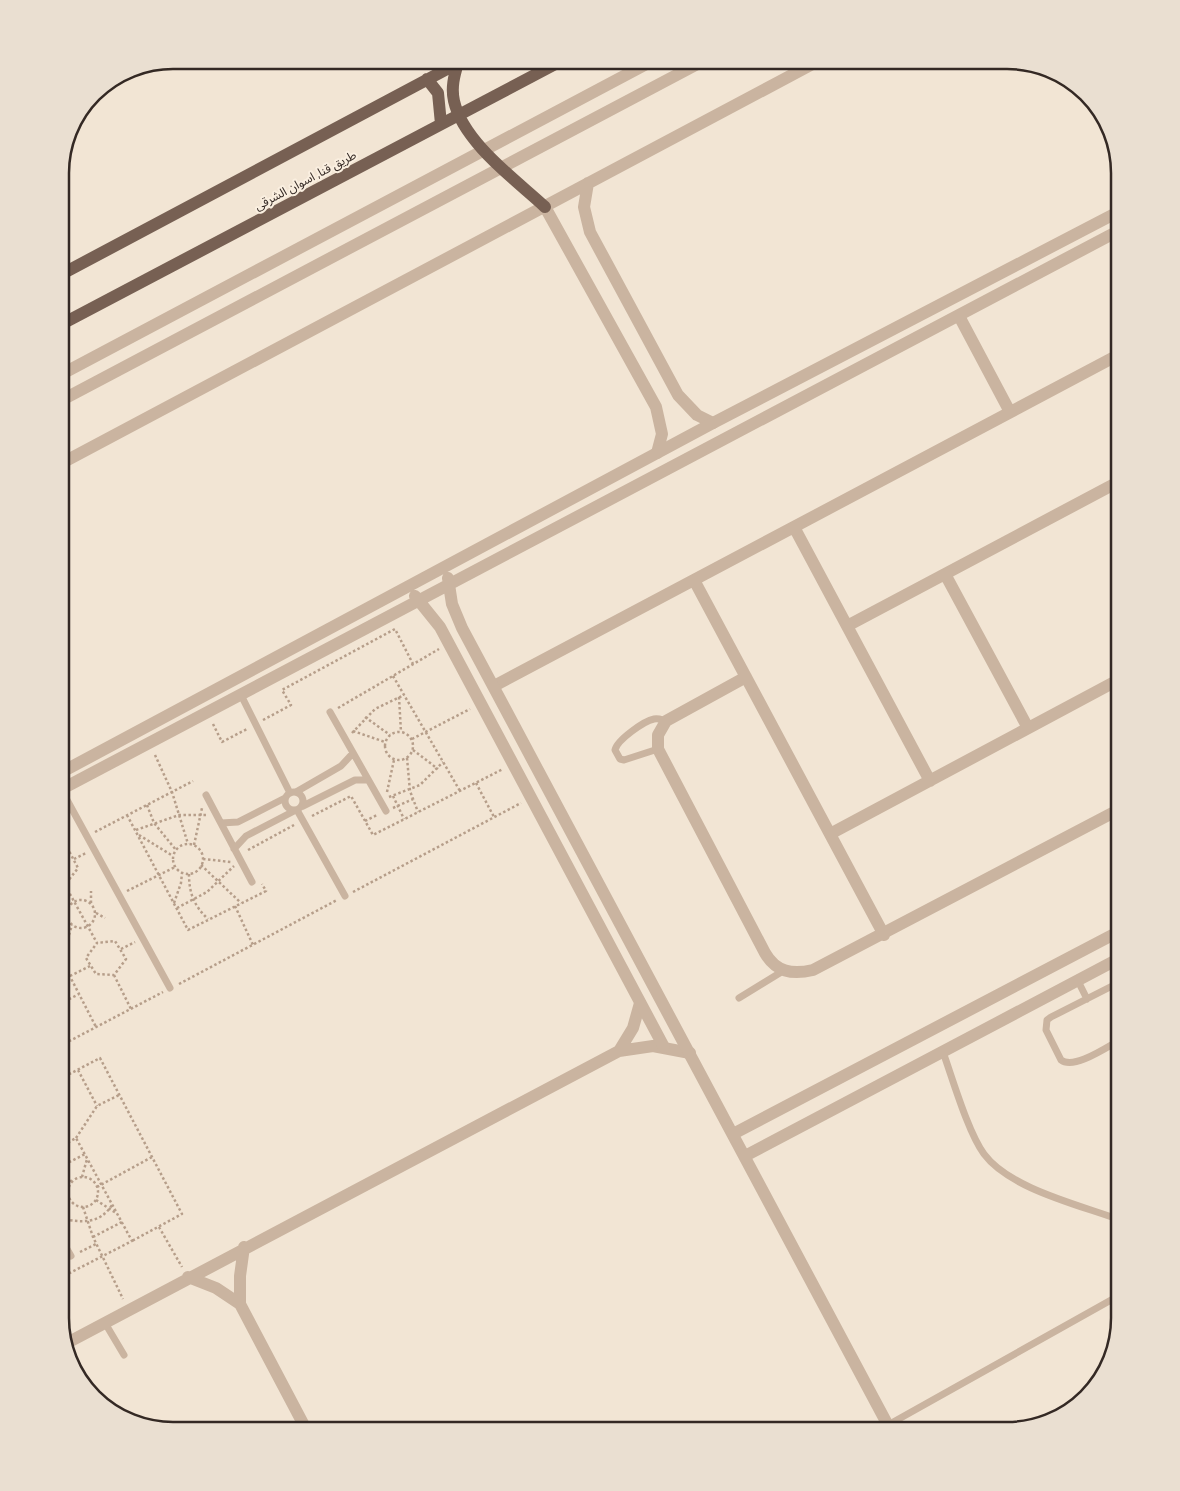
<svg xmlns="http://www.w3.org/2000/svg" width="1180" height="1491" font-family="'Titillium Web','Noto Sans Arabic',sans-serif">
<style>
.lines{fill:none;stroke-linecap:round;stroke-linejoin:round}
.path{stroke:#b69e8a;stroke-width:2.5;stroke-dasharray:2.5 2.5;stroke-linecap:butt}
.service{stroke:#cab4a0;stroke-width:7}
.minor{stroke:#cab4a0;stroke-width:12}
.tertiary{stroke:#cab4a0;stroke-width:12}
.primary{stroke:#776053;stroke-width:12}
.labels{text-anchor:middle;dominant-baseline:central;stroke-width:4;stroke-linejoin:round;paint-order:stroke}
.street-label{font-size:12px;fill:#342924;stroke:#faefe0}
.rim{fill:none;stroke:#342924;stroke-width:2.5}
</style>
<rect width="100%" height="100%" fill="#f2e5d4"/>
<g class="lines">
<path class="path" d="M393,676L460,791
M399,697L401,732
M338,708L439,649
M365,717L390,735
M263,720L291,705L282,690L395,629L413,664
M213,724L222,742L247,729
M353,731L385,742
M385 746a14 14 0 1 1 28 0a14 14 0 1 1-28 0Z
M352,733L375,709L404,695
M412,739L470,709
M413,750L438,769
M155,755L172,792L188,844
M407,758L410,791L418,812
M476,783L494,817
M387,792L394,760
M393,796L404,819
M389,797L420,785L443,762
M147,805L154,823L176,850
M393,808L413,799
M127,815L188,930L266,891L262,884
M312,816L351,796L373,835L503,769
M365,821L377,815
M136,830L179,815H206
M95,832L193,781
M139,835L173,856
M173 859a15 15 0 1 1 30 0a15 15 0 1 1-30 0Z
M194,845L202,808
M248,850L294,825
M60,851H69L78,868L65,885
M74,859L86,853
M203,859L231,862
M201,865L241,903
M189,874C189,893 194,906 208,919
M60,885H65
M65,885L97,943L86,958L96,974L114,975L126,959L115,941L97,943
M127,891L175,867
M353,892L521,803
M67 914a14 14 0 1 1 28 0a14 14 0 1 1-28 0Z
M91,903V891
M174,903L181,883L182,873
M235,906L253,945
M177,908L207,892L234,866
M60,911L67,915
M96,913L105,918
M69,935L72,925
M121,949L135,942
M60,957L96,1027
M114,975L131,1009
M70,976L90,966
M179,984L337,900
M60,1004L79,994
M60,1046L163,992
M78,1070L97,1106
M60,1079L100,1058L182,1214L132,1241
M76,1138L97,1106L119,1095
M60,1167L85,1154
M60,1169L72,1182
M82,1177L87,1159
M68 1192a15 15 0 1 1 30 0a15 15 0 1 1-30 0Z
M97,1187L152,1157
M96,1200L116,1213
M60,1204L70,1199
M83,1207L93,1237L123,1299
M60,1219C82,1222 99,1225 112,1205
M159,1227L182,1267
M93,1237L122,1222
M80,1252L96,1244
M60,1278L132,1241L76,1138L60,1147"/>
<path class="service" d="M241,695L290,793
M330,712L386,811
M658,749L624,760L620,759L615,750C617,740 644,721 654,719C659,718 662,720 666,721
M61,789L170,988
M285 801a9 9 0 1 1 18 0a9 9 0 1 1-18 0Z
M296,792L341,766L353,753
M206,795L252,882
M303,806L355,780H368
M297,810L345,896
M221,823L238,822L285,798
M234,849L246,836L296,810
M1078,981L1087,999
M739,998L783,971
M1120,1040C1107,1047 1074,1070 1061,1060L1046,1030L1047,1020L1051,1017L1120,982
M943,1052C953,1080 968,1132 984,1154C1010,1189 1080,1205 1120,1220
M60,1237L71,1256
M105,1323L124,1355
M888,1425L1120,1295
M287,1431L302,1422"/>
<path class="minor" d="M588,183L584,207L590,232L678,395L697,415L713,423
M545,207L656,407L662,434L657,453
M959,316L1010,412
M60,464L820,60
M794,527L930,781
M945,574L1028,728
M694,580L884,935
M847,626L1120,481
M746,677L666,721L658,735V749L765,953C776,972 792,975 813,970L1120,809
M494,686L1120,354
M830,834L1120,679
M619,1051L633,1028L640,1003
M188,1277L216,1288L240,1304L307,1431
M240,1304V1276L244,1247
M67,1343L619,1051L653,1046L690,1053"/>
<path class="tertiary" d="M60,375L654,60
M60,401L705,60
M448,578L452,604L462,628L891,1431
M415,596L440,627L664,1047
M60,773L713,423L1120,211
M60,790L1120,230
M733,1134L1120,931
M745,1156L1120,958"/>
<path class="primary" d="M458,63C454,76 451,88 454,101C463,142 516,180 545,207
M427,79L438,93L441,124
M60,275L464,60
M60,325L563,60"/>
</g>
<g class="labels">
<g class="street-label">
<text transform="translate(305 180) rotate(-28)">طريق قنا, اسوان الشرقى</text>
</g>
</g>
<path d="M0 0H1180V1491H0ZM173 69H1007A104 104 0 0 1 1111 173V1318A104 104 0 0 1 1007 1422H173A104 104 0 0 1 69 1318V173A104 104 0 0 1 173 69Z" fill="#eadfd1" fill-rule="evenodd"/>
<path class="rim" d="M173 69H1007A104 104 0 0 1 1111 173V1318A104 104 0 0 1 1007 1422H173A104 104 0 0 1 69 1318V173A104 104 0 0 1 173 69Z"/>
</svg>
